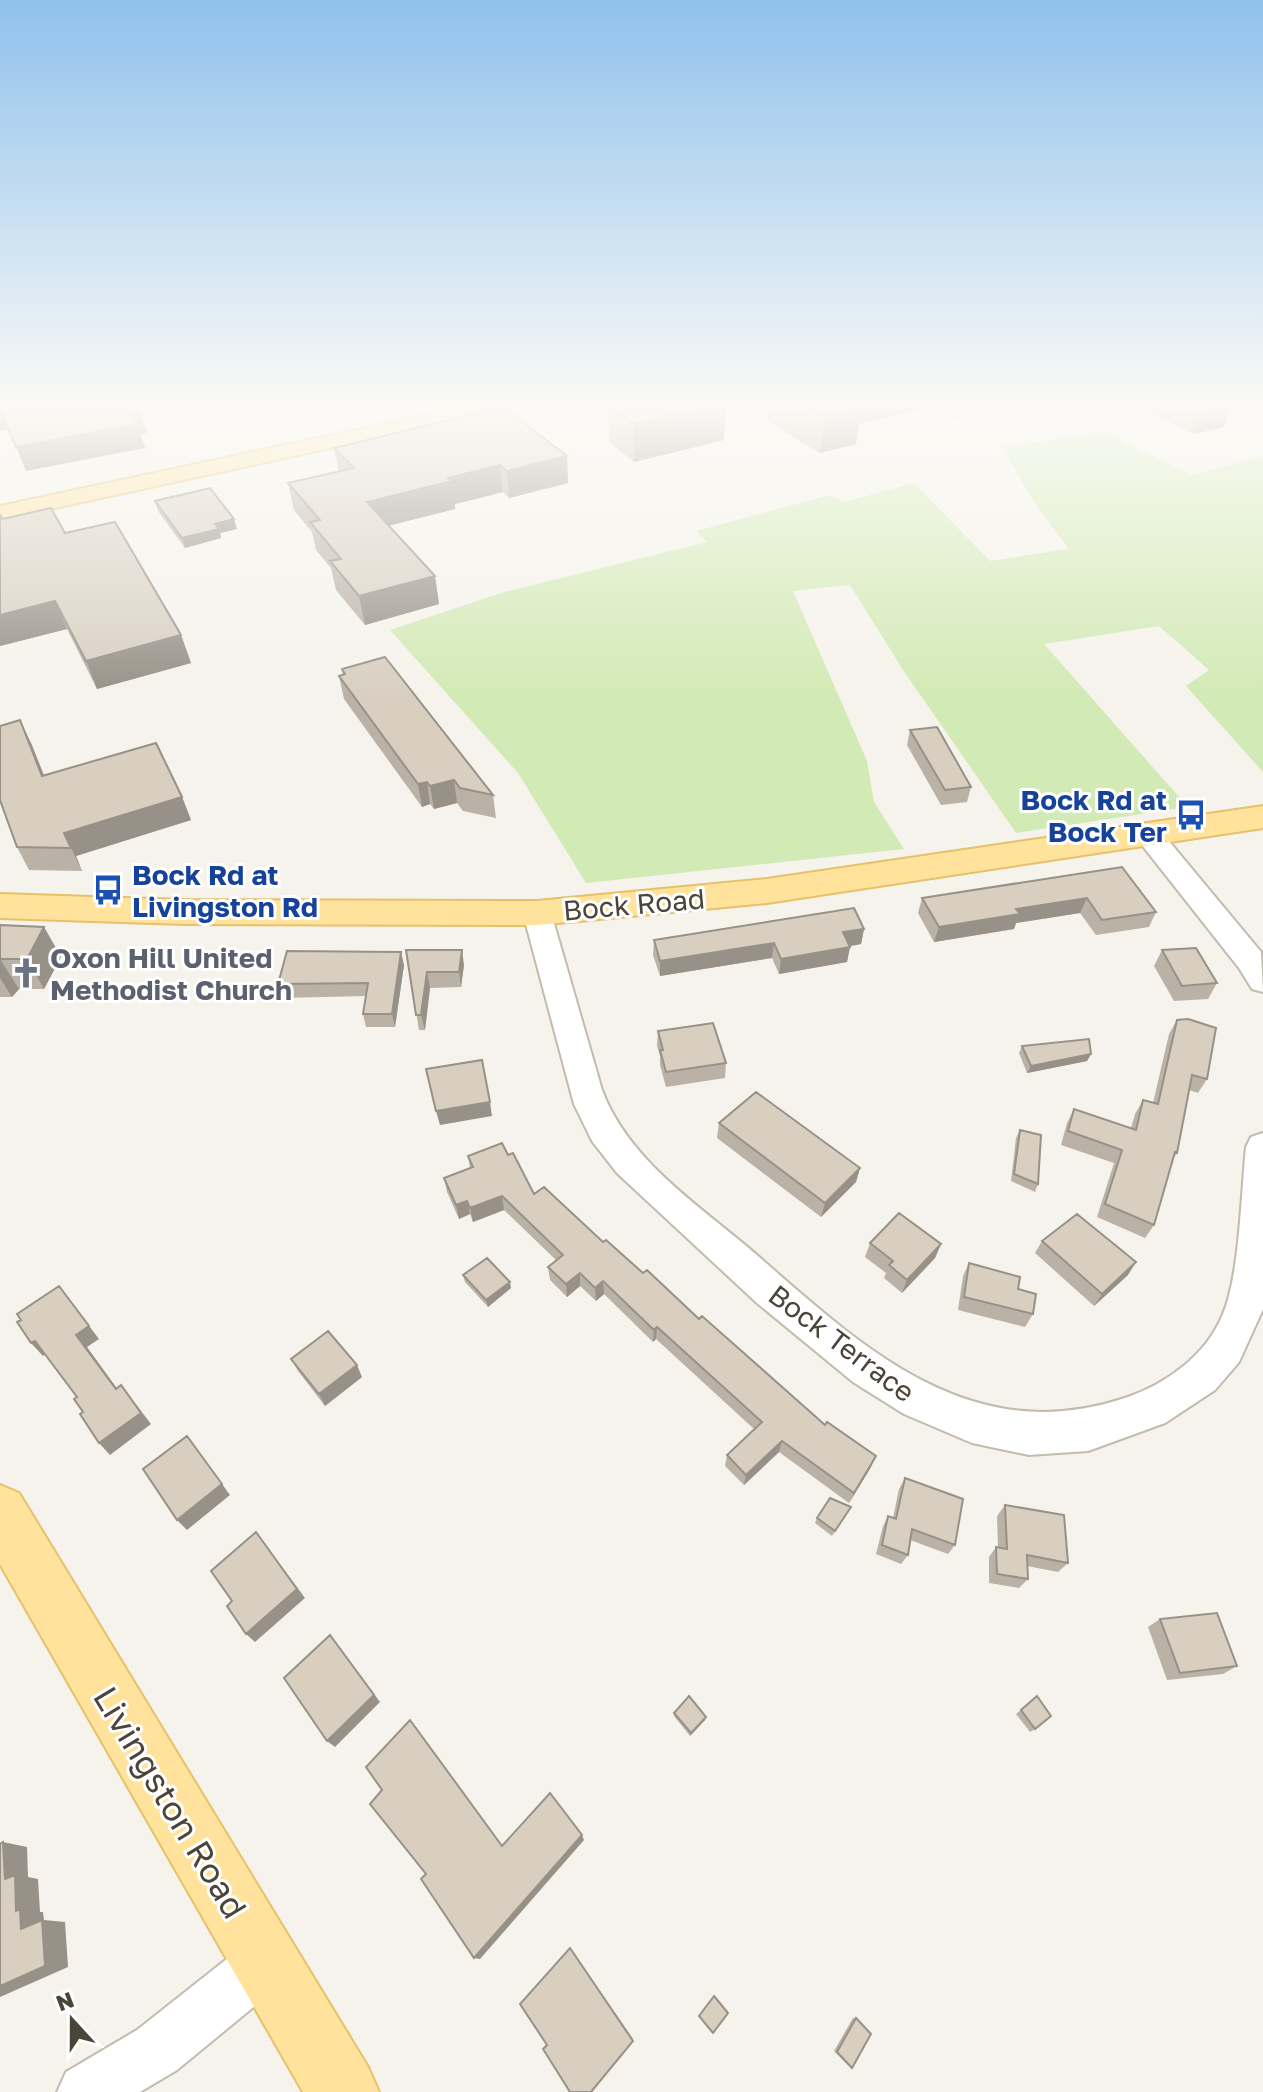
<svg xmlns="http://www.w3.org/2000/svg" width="1263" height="2092" font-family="'Golos Text',sans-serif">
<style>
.green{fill:#d2eab5}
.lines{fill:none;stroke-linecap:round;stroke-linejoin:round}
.minor-casing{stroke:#c2bbae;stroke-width:4}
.major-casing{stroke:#e6c16a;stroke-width:4}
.minor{fill:#fff;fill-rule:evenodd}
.major{fill:#ffe39c;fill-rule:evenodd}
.wall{fill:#bab2a6}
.shaded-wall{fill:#979187}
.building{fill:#d8cfc1;stroke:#979187;stroke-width:2}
.labels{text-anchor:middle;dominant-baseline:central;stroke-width:6;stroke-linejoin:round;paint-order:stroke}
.transit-label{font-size:28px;font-weight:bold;fill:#164399;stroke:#fff;text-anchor:end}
.street-label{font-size:28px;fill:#4b4439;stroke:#fff}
.worship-label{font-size:28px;font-weight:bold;fill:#5b616d;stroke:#fff;text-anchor:start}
.near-street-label{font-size:34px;fill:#4b4439;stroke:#fff}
</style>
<rect width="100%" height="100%" fill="#f6f3ec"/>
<path class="green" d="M1105,432L1191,475L1263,456V772L1186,686L1209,670L1159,626L1044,644L1188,807L1016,833L903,670L850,585L793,591L867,761L874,802L904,849L586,883L518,773L390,630L501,593L707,542L696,531L829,495L843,502L914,483L990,561L1069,549L1034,502L1002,447Z"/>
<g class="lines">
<g class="minor-casing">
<path id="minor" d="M940,404H958L965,412L957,417L951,416Z
M1148,825L1158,828L1261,952L1263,992L1252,989L1239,968L1138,840L1135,834L1138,828Z
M537,903L547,906L551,913L602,1090C629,1162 702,1207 758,1256C865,1350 972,1449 1125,1398C1166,1384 1206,1356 1223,1314C1240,1273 1241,1194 1246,1147L1251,1137L1263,1133V1309L1239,1362L1215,1390L1165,1423L1088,1451L1029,1455L972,1443L904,1414L853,1382L757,1303L617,1173L592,1141L574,1104L523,913L527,906Z
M266,1935L285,1943L293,1962L285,1981L177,2070L140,2092H57L66,2072L137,2030L247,1943Z"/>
</g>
<g class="major-casing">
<path id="major" d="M477,404H515L505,410L0,520V506Z
M1263,806V828L767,903L537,925L185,924L0,918V894L185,900L537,901L767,879Z
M0,1485L19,1493L368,2067L379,2092H303L0,1564Z"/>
</g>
<use href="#minor" class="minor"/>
<use href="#major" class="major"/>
</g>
<path class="wall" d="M768,404H924L923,409L859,424L856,444L820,453L766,420Z
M1141,404H1233L1224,427L1193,434L1140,407Z
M608,406L724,440L634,462L609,442Z
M334,448L567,456L568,483L509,498L503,492L455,504V509L388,526L435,576L439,604L365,625L336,590L331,568L316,550L312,532L294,510L288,483L339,472Z
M155,501L237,529L220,533L221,538L185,548L158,511Z
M0,515L3,519L65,533L181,635L191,663L97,689L67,629L0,646Z
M342,669L493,795L496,818L463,811L457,803L434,809L430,804L422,807L344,699L339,676L343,675Z
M910,730L971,787L967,802L941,805L907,745Z
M31,743L44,775L182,797L191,820L76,856L82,871L29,870L17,847Z
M1122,867L1156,912L1149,927L1096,935L1080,913L1016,923L1014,929L934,942L918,913L922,898Z
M0,925L44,927L61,957L44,989H19L12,997H0Z
M864,929L861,944L850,946L847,962L779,974L772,958L660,976L653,955L654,940Z
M406,950L464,965L461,987L430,988L425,1030H419Z
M1162,950L1217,983L1208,999L1174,1001L1154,966Z
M404,965L395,1027H366L363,1014L366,996L283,998L278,984Z
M1177,1020L1207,1079L1198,1093L1189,1090L1177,1153L1172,1160L1154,1225L1145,1238L1097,1217L1114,1163L1061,1145L1067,1123L1074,1109L1131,1128L1135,1114L1143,1100L1153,1103L1169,1034Z
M658,1031L726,1063L725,1078L666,1087L660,1065V1056L657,1046Z
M1022,1046L1091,1054L1087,1061L1027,1073L1019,1053Z
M719,1123L860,1168L856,1182L821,1217L717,1138Z
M1020,1130L1038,1184L1035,1192L1011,1181L1016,1138Z
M508,1155L534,1194L603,1242L643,1273L699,1319L871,1467L849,1503L779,1452L744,1485L725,1466L727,1455L754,1429L656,1339L653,1342L604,1294L596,1301L580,1286L567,1297L550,1280L548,1267L556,1260L504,1210L473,1222L470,1214L459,1219L447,1192L444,1178L470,1168L468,1156Z
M1042,1241L1128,1275L1094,1306L1035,1253Z
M870,1243L941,1244L935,1258L902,1293L884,1278L886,1273L865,1257Z
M969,1263L1018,1289L1033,1314L1025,1327L958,1310L963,1276Z
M463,1275L511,1288L488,1307L465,1282Z
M291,1359L362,1377L325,1406L298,1371Z
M905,1478L955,1545L948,1554L910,1540L908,1555L901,1564L876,1554L883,1526L888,1516L893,1518L899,1489Z
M1005,1505L1068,1563L1058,1572L1027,1566L1028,1579L1019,1588L989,1583V1557L996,1547H998L997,1516Z
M851,1507L832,1536L815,1523L817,1518Z
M1160,1619L1237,1666L1223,1674L1167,1680L1148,1627Z
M1032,1700L1035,1729L1030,1732L1016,1714Z
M674,1713L705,1720L690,1736L674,1716Z
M853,2018H856L852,2068L849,2066L834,2051Z"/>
<path class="shaded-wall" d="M722,404H726L724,440L634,462V424Z
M836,404H924L923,409L859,424L856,444L820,453L825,416Z
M1221,404H1233L1224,427L1193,434L1203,408Z
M0,409L8,429L0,431Z
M139,410L147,433L141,434L145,448L26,471L16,447L130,411Z
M567,456L568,483L509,498L507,471Z
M500,465L503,492L455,504V509L371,530L367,502L448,478Z
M234,519L237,529L220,533L221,538L185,548L182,538L215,524Z
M435,576L439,604L365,625L359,596Z
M55,601L67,629L0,646V615Z
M181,635L191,663L97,689L86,661Z
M20,720L31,743L53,799L42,776Z
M454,780L457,803L434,809L430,786Z
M427,782L430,804L422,807L418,784Z
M182,797L191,820L76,856L82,871L64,833Z
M1087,898L1080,913L1016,923L1014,929L934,942L939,927L1016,909Z
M44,927L61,957L44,989L27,959Z
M864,929L861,944L840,948L843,932Z
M774,943L772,958L660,976V961Z
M850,947L847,962L779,974L781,959Z
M462,950L464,965L461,987L459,972Z
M401,952L404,965L395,1027L392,1014Z
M0,959L19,989L12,997L0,978Z
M427,972L430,988L425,1030L421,1015Z
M1091,1054L1087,1061L1027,1073L1031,1066Z
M490,1102L492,1116L440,1125L436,1111Z
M860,1168L856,1182L821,1217L825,1203Z
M502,1196L504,1210L473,1222L470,1208Z
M467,1201L470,1214L459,1219L456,1205Z
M941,1244L935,1258L902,1293L907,1280Z
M1136,1262L1128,1275L1094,1306L1102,1294Z
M580,1273V1286L567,1297L566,1284Z
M603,1281L604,1294L596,1301L595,1288Z
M510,1282L511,1288L488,1307L486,1300Z
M59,1286L99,1339L87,1347L126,1401L116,1389L76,1335Z
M657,1327L656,1339L653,1342L654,1330Z
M35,1341L46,1353L43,1356L31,1343Z
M357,1365L362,1377L325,1406L319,1394Z
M121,1385L151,1424L110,1455L99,1443Z
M187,1436L230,1495L187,1530L177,1520Z
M782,1441L779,1452L744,1485L746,1475Z
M876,1456L871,1467L849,1503L854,1493Z
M256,1532L305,1598L255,1642L246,1634Z
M330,1635L380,1702L335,1747L327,1741Z
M706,1717L705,1720L690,1736L691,1733Z
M582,1835L584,1840L480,1959L474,1958Z
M3,1842L27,1847L28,1877L38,1879L40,1912H43L44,1920L65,1922L68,1967L0,1997V1986L21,1929L5,1879Z
M570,1948L633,2039V2041Z"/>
<path class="building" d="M0,404H136L139,410L130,411L138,424L16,447L0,409Z
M616,404H722L634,424L608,406Z
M804,404H856L861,407L825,416Z
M1194,404H1221L1203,408Z
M503,407L567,456L507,471L500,465L448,478L452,481L367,502L435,576L359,596L330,561L341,559L310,522L320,520L288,483L354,468L334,448Z
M210,488L234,519L215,524L219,529L182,538L155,501Z
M51,508L65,533L115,522L181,635L86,661L55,601L0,615V515L3,519Z
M385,657L493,795L460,788L454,780L430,786L427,782L418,784L339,676L345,674L342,669Z
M20,720L42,776L156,743L182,797L64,833L71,848L17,847L0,800V726Z
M937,727L971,787L945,790L910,730Z
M1122,867L1156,912L1102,920L1087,898L1016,909L1020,914L939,927L922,898Z
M854,908L864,929L843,932L850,947L781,959L774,943L660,961L654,940Z
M0,925L44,927L27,959H0Z
M1196,948L1217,983L1182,986L1162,950Z
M406,950H462L459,972H427L421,1015H416Z
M287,951L401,952L392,1014H363L368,983L278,984Z
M1188,1019L1216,1028L1207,1079L1192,1075L1177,1153L1175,1152L1154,1225L1105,1204L1122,1150L1068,1131L1074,1109L1136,1130L1143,1100L1158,1104L1177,1020Z
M713,1023L726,1063L666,1072L660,1050H663L658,1031Z
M1089,1039L1091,1054L1031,1066L1022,1046Z
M482,1060L490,1102L436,1111L426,1069Z
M756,1092L860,1168L825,1203L719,1123Z
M1020,1130L1041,1135L1038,1184L1014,1174Z
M502,1143L508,1155L513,1153L534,1194L544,1187L603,1242L606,1240L643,1273L647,1270L699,1319L702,1316L825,1425L827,1422L876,1456L854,1493L782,1441L746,1475L727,1455L762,1422L657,1327L654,1330L603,1281L595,1288L580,1273L566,1284L548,1267L563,1255L502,1196L470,1208L467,1201L456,1205L444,1178L473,1167L468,1156Z
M899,1213L941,1244L907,1280L889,1265L893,1261L870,1243Z
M1077,1214L1136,1262L1102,1294L1042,1241Z
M487,1258L510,1282L486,1300L463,1275Z
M969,1263L1020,1277L1018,1289L1036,1294L1033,1314L964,1297Z
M59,1286L89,1326L76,1335L116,1389L121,1385L141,1413L99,1443L80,1414L83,1412L74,1399L77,1397L35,1341L31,1343L17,1322L21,1320L17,1314Z
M328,1331L357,1365L319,1394L291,1359Z
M187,1436L222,1484L177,1520L143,1469Z
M905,1478L963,1499L955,1545L912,1529L908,1555L882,1545L888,1516L896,1519Z
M830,1498L851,1507L835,1531L817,1518Z
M1005,1505L1064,1515L1068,1563L1027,1555L1028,1579L997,1574L996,1547L1007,1549Z
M256,1532L297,1589L246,1634L227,1606L232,1601L211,1571Z
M1217,1613L1237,1666L1180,1673L1160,1619Z
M330,1635L374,1695L327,1741L284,1678Z
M689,1696L706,1717L691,1733L674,1713Z
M1037,1696L1051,1716L1035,1729L1021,1710Z
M410,1720L502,1846L550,1793L582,1835L474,1958L421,1879L426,1874L370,1804L382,1790L366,1767Z
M3,1842L5,1879L15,1875L16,1911L20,1909L21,1929L42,1920L45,1966L0,1986V1844Z
M570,1948L633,2041L591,2092H570L543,2049L547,2045L520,2004Z
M714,1996L728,2013L713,2033L699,2016Z
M856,2018L871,2034L852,2068L837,2052Z"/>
<linearGradient id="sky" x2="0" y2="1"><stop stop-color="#8fc1ec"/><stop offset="0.58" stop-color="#fbfaf6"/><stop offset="1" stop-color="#fbfaf6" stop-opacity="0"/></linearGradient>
<rect width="1263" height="697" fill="url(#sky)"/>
<defs>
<g id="bus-bare" transform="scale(2.4)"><path d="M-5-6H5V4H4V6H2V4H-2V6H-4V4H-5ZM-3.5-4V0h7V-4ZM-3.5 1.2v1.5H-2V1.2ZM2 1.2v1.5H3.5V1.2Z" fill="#1a4fb4" stroke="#fff" stroke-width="2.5" paint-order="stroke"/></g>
<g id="church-bare" transform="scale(2.4)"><path d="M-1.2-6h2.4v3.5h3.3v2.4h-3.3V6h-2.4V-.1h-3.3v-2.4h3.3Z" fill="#6b7280" stroke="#fff" stroke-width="2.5" paint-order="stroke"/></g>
</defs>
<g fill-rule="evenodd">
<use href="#bus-bare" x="1191" y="815"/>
<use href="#bus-bare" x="108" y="890"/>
<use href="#church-bare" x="26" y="973"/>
</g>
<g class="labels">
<g class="transit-label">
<text x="1167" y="799">Bock Rd at<tspan x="1167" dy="32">Bock Ter</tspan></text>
<text x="132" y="874" text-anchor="start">Bock Rd at<tspan x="132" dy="32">Livingston Rd</tspan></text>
</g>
<g class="street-label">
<text transform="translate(634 904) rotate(-5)">Bock Road</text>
<text transform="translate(842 1343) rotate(37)">Bock Terrace</text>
</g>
<g class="worship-label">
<text x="50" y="957">Oxon Hill United<tspan x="50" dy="32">Methodist Church</tspan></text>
</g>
<g class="near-street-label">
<text transform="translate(171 1802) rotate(59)">Livingston Road</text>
</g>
</g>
<g transform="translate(72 2020) rotate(339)" stroke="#ffffff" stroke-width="6" paint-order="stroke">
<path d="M0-6L14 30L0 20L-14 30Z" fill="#4b4439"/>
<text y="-12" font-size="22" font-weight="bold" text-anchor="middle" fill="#4b4439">N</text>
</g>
</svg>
